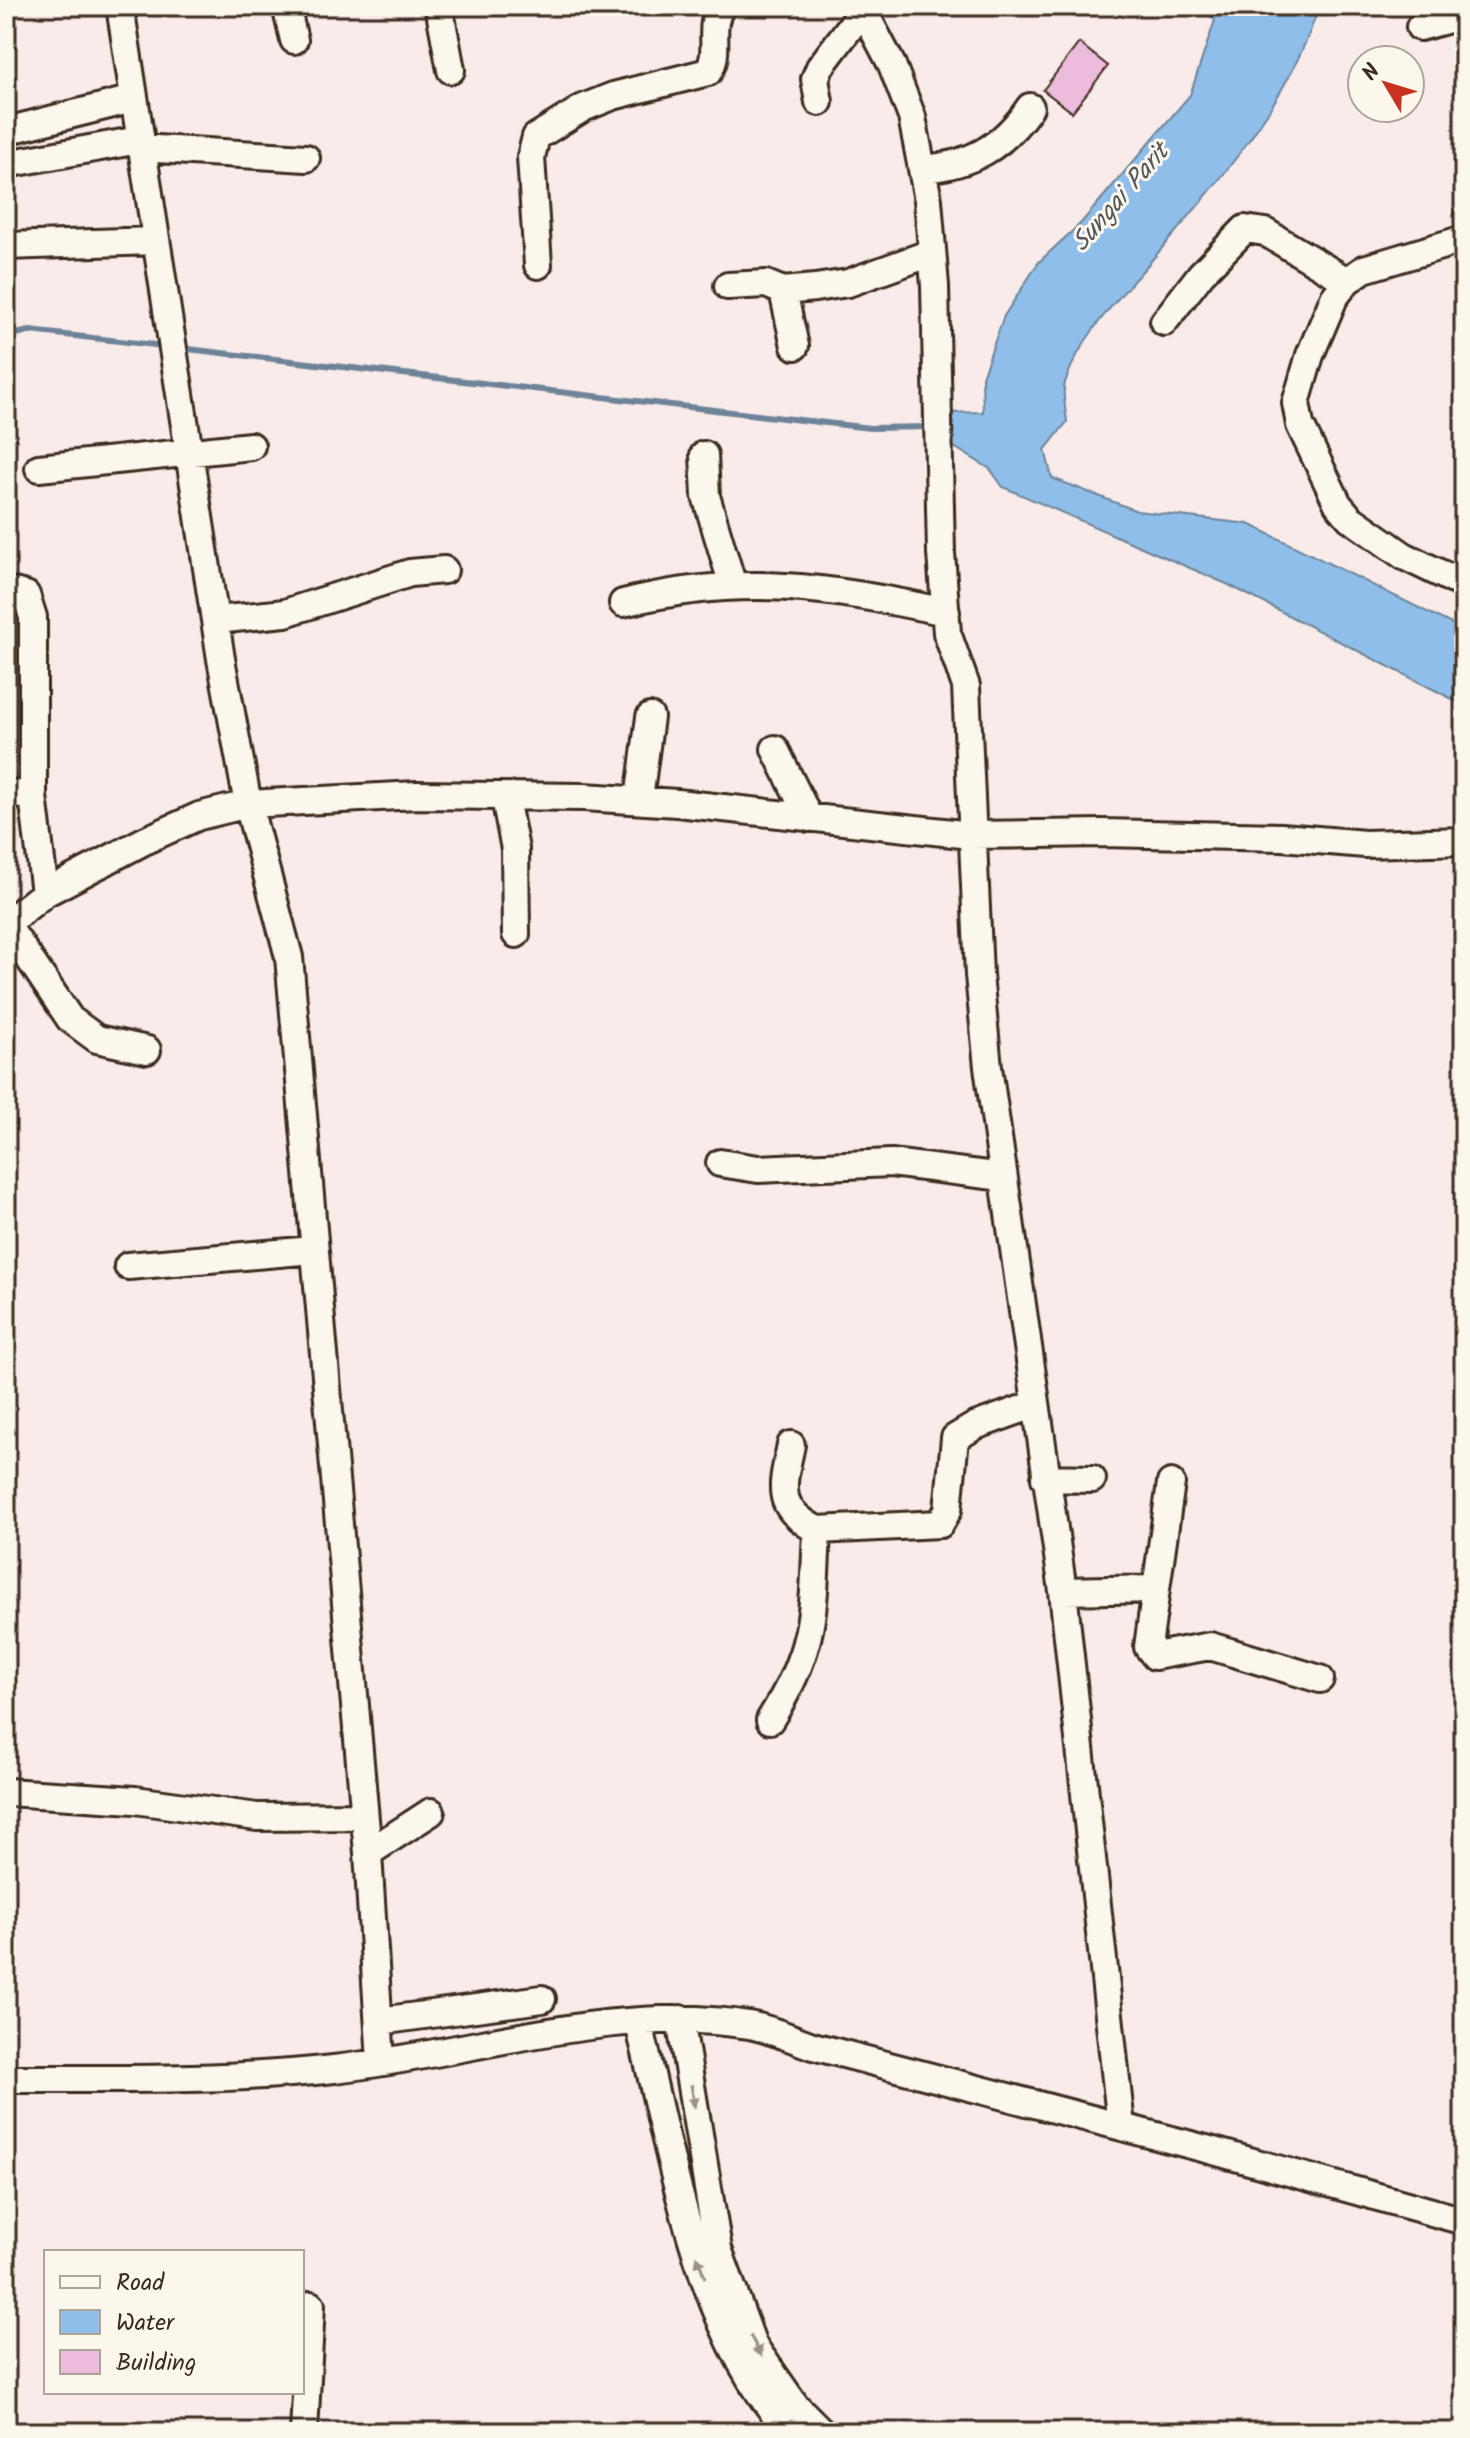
<svg xmlns="http://www.w3.org/2000/svg" width="1470" height="2438" font-family="Kalam,sans-serif">
<style>
.water{fill:#8ebee9;stroke:#6d8398;stroke-width:2}
.lines{fill:none;stroke-linecap:round;stroke-linejoin:round}
.stream{stroke:#6d8398;stroke-width:6}
.building{fill:#edbcdc;stroke:#3b2a1e;stroke-width:2}
.minor-casing{stroke:#3b2a1e;stroke-width:32}
.minor{stroke:#fbf7ec;stroke-width:26}
.oneway{fill:#9b9085}
.labels{text-anchor:middle;dominant-baseline:central;stroke-width:6;stroke-linejoin:round;paint-order:stroke}
.water-label{font-size:26px;font-style:italic;fill:#54565b;stroke:#fbf7ec}
</style>
<rect width="100%" height="100%" fill="#f8ebe9"/>
<filter id="ink" filterUnits="userSpaceOnUse"><feTurbulence type="fractalNoise" baseFrequency=".0125" numOctaves="2"/><feDisplacementMap in="SourceGraphic" scale="16" xChannelSelector="R" yChannelSelector="G"/><feConvolveMatrix kernelMatrix="1 2 1 2 8 2 1 2 1" color-interpolation-filters="sRGB"/></filter>
<g filter="url(#ink)">
<path class="water" d="M1189,6H1319C1289,103 1216,185 1151,261C1120,297 1082,334 1066,380C1061,391 1066,410 1067,422L1045,450L1052,478L1137,511L1249,524L1464,630V705L1229,585L1003,487L990,469L949,444L945,413L983,412L982,377L1004,316L1039,262L1081,223L1190,95L1215,20L1201,9Z"/>
<g class="lines">
<path class="stream" d="M6,336L30,331L164,346
M179,348L870,428L931,427"/>
</g>
<path class="building" d="M1079,43L1108,66L1072,112L1043,90Z"/>
<g class="lines">
<g class="minor-casing">
<path id="minor" d="M120,6L221,659L248,804L289,957L368,1853L381,2062
M286,6L294,40
M439,6L451,70
M861,6L892,65L912,117L928,200L935,286L941,553L947,633L966,686L979,975L988,1067L1063,1591L1121,2126
M1420,27L1464,15
M819,102L815,79L820,67L863,10
M6,131L133,99
M140,148L306,158
M12,163L139,140
M923,169C971,165 1003,147 1030,107
M1464,239L1364,269L1347,281L1334,298L1310,355L1296,403L1300,425L1338,504L1350,518L1404,556L1464,585
M6,246L154,241
M538,265L531,157L536,137L583,108L613,96L708,72C722,51 706,26 722,6
M728,286L766,284L783,291L815,288L848,283L931,253
M783,291L795,346
M1164,322L1201,274L1245,229L1265,232L1347,281
M704,455L706,496L733,586
M39,468L251,446
M6,590L26,595L33,617V796
M623,603C744,573 827,587 946,612
M216,620L285,613L410,573L444,570
M775,749L809,818
M6,793L33,796L45,893
M505,798L515,849L516,934
M639,799L650,717
M6,924L45,893L146,840L199,816L248,804L417,795L584,797L677,803L971,835L1102,833L1282,837L1365,844L1464,841
M6,924L70,1019L97,1039L147,1050
M720,1163L758,1169L891,1163L1003,1177
M128,1266L313,1250
M791,1445C782,1487 774,1507 817,1530
M1045,1478L1092,1479
M1156,1589L1148,1647L1155,1656L1210,1646L1320,1679
M1063,1591L1156,1589L1171,1483
M770,1720C816,1647 813,1613 817,1530L940,1524L948,1510L955,1438L975,1426L1036,1404
M6,1792L135,1800L257,1817L363,1816
M368,1853L431,1812
M680,2019L718,2249L753,2345L795,2405L822,2432
M380,2021L542,1999
M639,2024C671,2150 698,2338 791,2432
M6,2079C116,2079 225,2081 334,2069C470,2054 613,2003 749,2025C771,2029 792,2039 813,2046L1210,2150L1464,2221
M304,2432L311,2305"/>
</g>
<use href="#minor" class="minor"/>
</g>
<defs><path id="oneway-solid" d="M-6-.8H1V-3.2L6.5 0L1 3.2V.8H-6Z" transform="scale(2)"/></defs>
<g class="oneway">
<use href="#oneway-solid" transform="translate(693 2096) rotate(81)"/>
<use href="#oneway-solid" transform="translate(701 2267) rotate(-110)"/>
<use href="#oneway-solid" transform="translate(756 2346) rotate(61)"/>
</g>
</g>
<g class="labels">
<g class="water-label">
<text transform="translate(1121 198) rotate(-49)">Sungai Parit</text>
</g>
</g>
<rect width="1470" height="2438" fill="none" stroke="#fbf7ec" stroke-width="32"/>
<rect x="16" y="16" width="1438" height="2406" fill="none" stroke="#3b2a1e" stroke-width="3" filter="url(#ink)"/>
<rect x="44" y="2250" width="260" height="144" fill="#fbf7ec" stroke="#aea59a" stroke-width="2"/>
<rect x="60" y="2276" width="40" height="12" fill="#fbf7ec" stroke="#aea59a" stroke-width="2"/>
<text x="116" y="2290" font-size="24" fill="#3b2a1e">Road</text>
<rect x="60" y="2310" width="40" height="24" fill="#8ebee9" stroke="#aea59a" stroke-width="2"/>
<text x="116" y="2330" font-size="24" fill="#3b2a1e">Water</text>
<rect x="60" y="2350" width="40" height="24" fill="#edbcdc" stroke="#aea59a" stroke-width="2"/>
<text x="116" y="2370" font-size="24" fill="#3b2a1e">Building</text>
<g transform="translate(1386 84) rotate(308)"><circle r="38" fill="#fbf7ec" stroke="#aea59a" stroke-width="2"/>
<path d="M0-6L14 30L0 20L-14 30Z" fill="#c8321e"/>
<text y="-12" font-size="22" font-weight="bold" text-anchor="middle" fill="#3b2a1e">N</text>
</g>
</svg>
